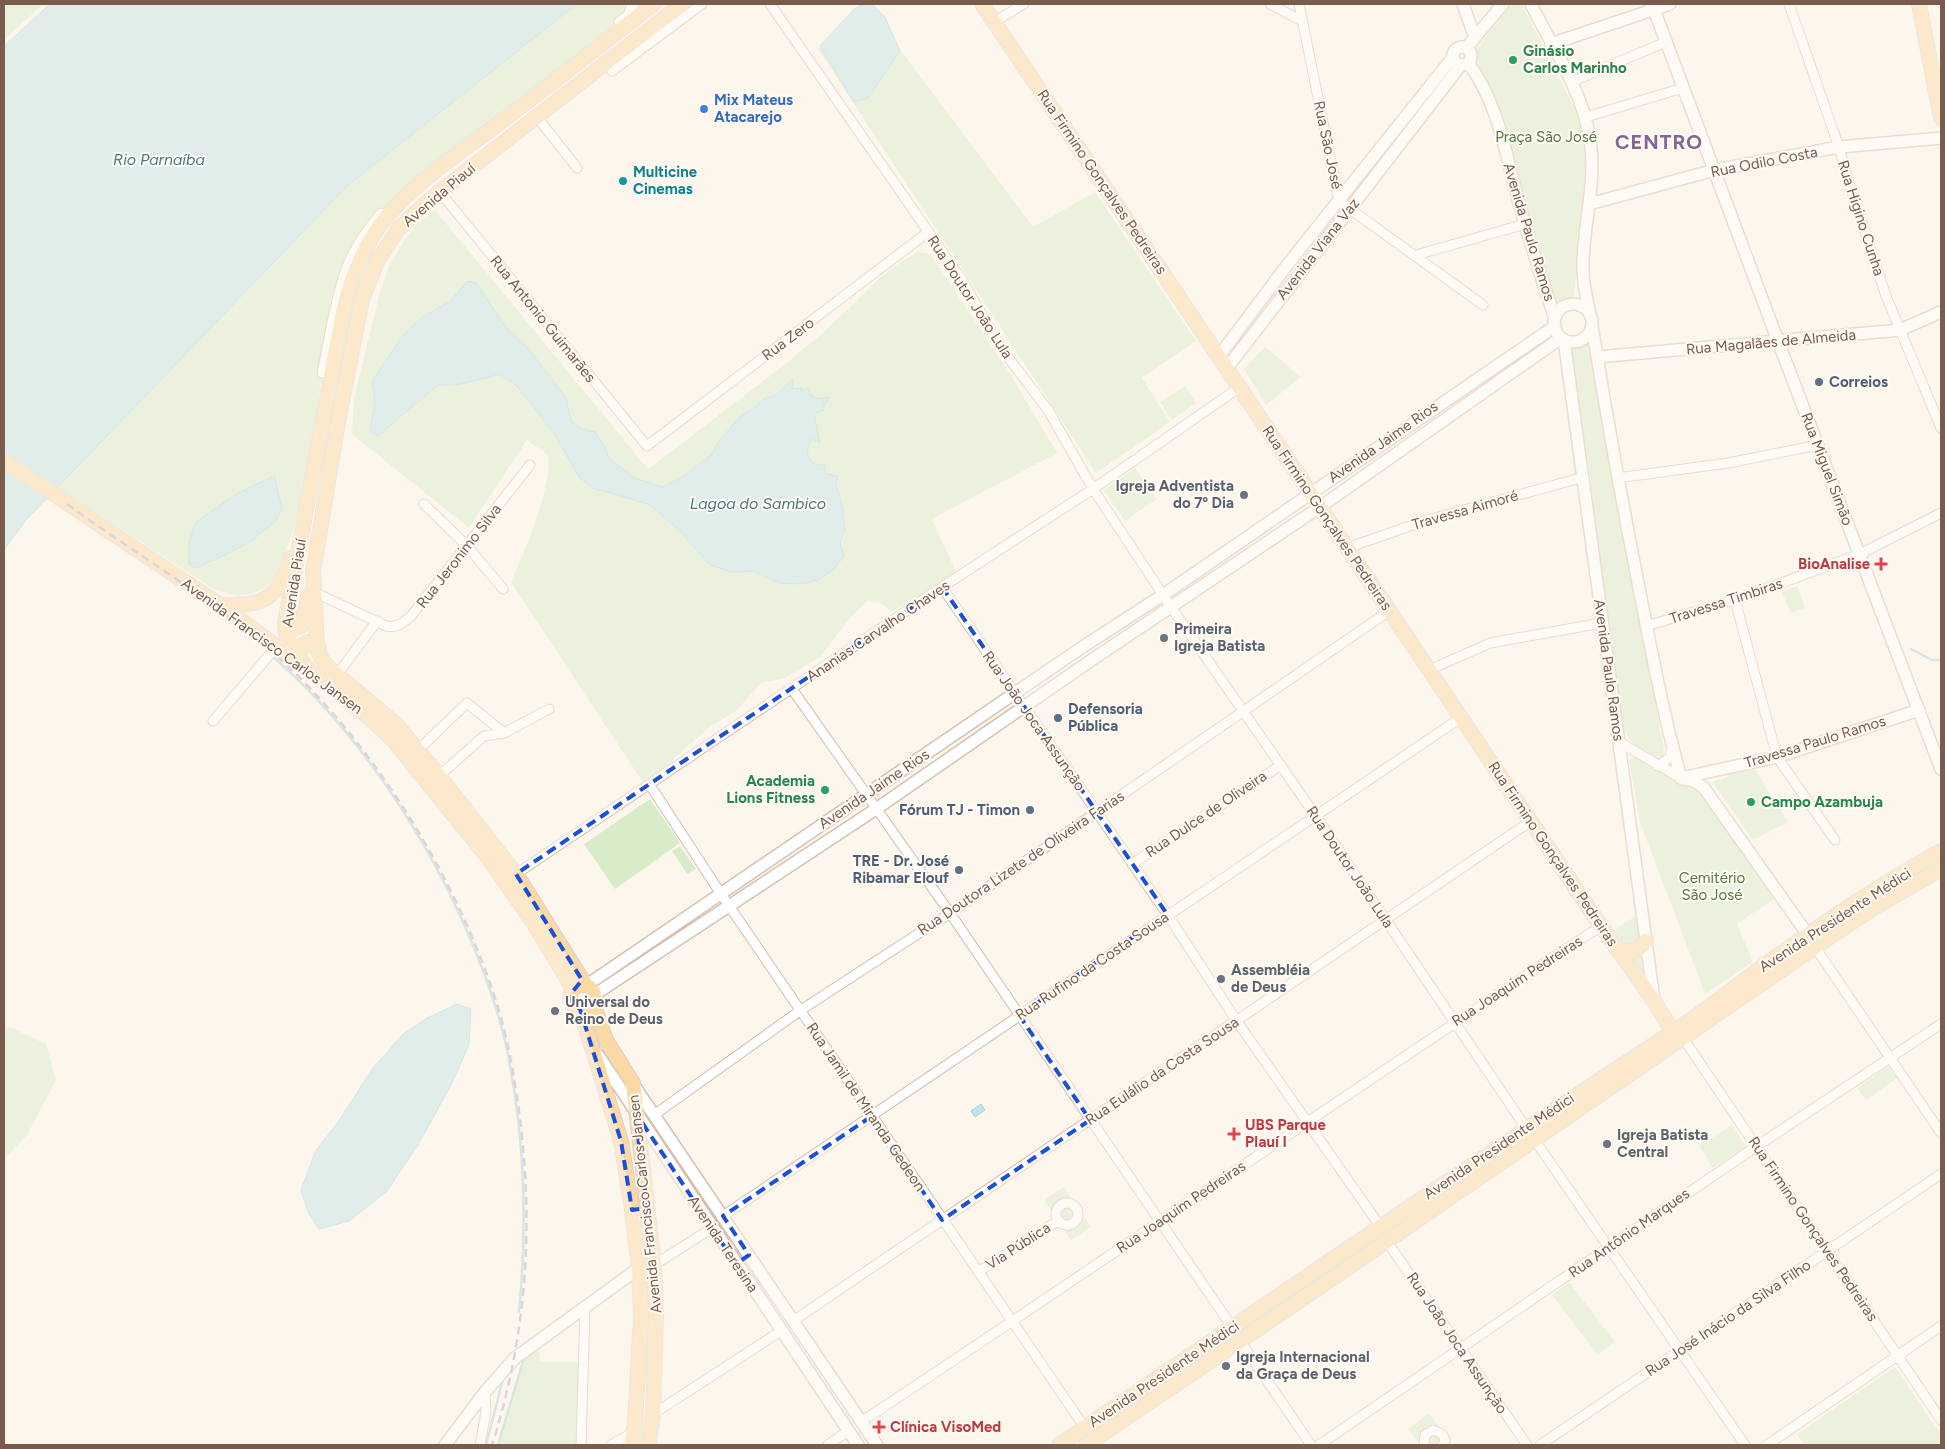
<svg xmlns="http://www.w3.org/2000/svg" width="1945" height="1449" font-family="Figtree,sans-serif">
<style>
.green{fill:#d8ecc9;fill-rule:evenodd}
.water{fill:#bfe3e8;stroke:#a5d3da}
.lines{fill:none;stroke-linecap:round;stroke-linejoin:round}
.stream{stroke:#a5d3da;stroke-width:2.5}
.street-casing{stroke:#d1beb0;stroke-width:11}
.secondary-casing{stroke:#d6c0b0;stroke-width:14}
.primary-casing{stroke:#dad1cd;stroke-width:16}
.street{stroke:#fff;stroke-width:9}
.secondary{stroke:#fff;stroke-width:11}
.primary{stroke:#fbd9a5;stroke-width:14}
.rail{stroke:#b9a8c9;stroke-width:2.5;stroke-dasharray:8 5;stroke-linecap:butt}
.marked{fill:none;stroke:#1d4ed8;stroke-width:4;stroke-dasharray:10 6;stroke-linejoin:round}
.leisure-dot{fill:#2e9e5b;stroke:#fffaf3;stroke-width:2}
.shop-dot{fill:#3f7fe0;stroke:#fffaf3;stroke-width:2}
.culture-dot{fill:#0f9aa8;stroke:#fffaf3;stroke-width:2}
.service-dot{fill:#5c6f8a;stroke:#fffaf3;stroke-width:2}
.worship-dot{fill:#6b7280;stroke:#fffaf3;stroke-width:2}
.health-dot{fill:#e0444e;stroke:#fffaf3;stroke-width:2}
.labels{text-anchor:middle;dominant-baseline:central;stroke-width:4;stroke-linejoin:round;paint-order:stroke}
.leisure-label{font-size:15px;font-weight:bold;fill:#27864d;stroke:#fffaf3;text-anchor:start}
.shop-label{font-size:15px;font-weight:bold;fill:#366cbe;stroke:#fffaf3;text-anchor:start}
.park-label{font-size:15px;fill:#537a41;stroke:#fffaf3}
.street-label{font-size:15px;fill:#7a5c4d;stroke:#fffaf3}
.culture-label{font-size:15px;font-weight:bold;fill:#0d838f;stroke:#fffaf3;text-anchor:start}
.service-label{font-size:15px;font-weight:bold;fill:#4e5e75;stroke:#fffaf3;text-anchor:start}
.worship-label{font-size:15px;font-weight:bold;fill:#5b616d;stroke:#fffaf3;text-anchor:start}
.health-label{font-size:15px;font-weight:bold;fill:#be3a42;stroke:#fffaf3;text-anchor:start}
.water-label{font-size:16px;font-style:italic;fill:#437c86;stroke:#fffaf3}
.district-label{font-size:20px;font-weight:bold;letter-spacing:1px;fill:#846695;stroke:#fffaf3}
</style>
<rect width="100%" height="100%" fill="#fdf6ec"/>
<path class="green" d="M4,4H43L4,40Z
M577,4H634L628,15L414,181L390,204L322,373L310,465L294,529L277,575L266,587L252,594L238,596L213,589L57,487L347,186Z
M863,4H866L1033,227L1095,192L1196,341L1142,378L1170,422L1096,473L818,49Z
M1512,4H1522L1580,119L1586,142V163L1574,298L1555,304L1497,102L1474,61L1475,50Z
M435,210L648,469L783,366L825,331L883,275L904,260L918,252L930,254L1011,375L1057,453L932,519L957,574L892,612L879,602L867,601L851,617L820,657L783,679L762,682L736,711L707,729L660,772L644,784L511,582C524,553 553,485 548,455L527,440L469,528L352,434L354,398L380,292L389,266L404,241L418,222ZM469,281L492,308L505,326L528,348L566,398L571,421L581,429L595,432L605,447L609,458L635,478L662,487L683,477L712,454L721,438L742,415L755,407L763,399L776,395L793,379L792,389L820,399L828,397L814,413L819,442L812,439C806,450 805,457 816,465L824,464C826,475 835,482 839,494C843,508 850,530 841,543C836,549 789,576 779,583L754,571L732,572L710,565L680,531L650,505L618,495L594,489C566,450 539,402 499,374C479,380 459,388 438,385L400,418L372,416L375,401L424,316L449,302Z
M1590,342L1591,360L1664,749L1663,757C1647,757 1628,742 1623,728L1591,502V480L1571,362L1566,345H1580Z
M1265,347L1301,377L1266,405L1244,369Z
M1185,386L1196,403L1172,420L1160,402Z
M1135,468L1157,499L1125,521L1104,490Z
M1797,586L1805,608L1790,613L1782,591Z
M1637,757L1702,795L1774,899L1737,924L1753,962L1705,994L1640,822L1629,760L1631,758Z
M1754,768L1788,822L1753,840L1712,782L1728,777L1727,774Z
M650,799L680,843L615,889L584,844Z
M680,846L696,869L687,874L672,851Z
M1639,914L1647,987L1611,932Z
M10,1027L46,1044L56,1080L27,1135L4,1159V1029Z
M1888,1066L1897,1078L1866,1100L1857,1088Z
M1732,1125L1746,1147L1713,1168L1699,1146Z
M1064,1187L1091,1227L1071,1240L1044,1200Z
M1569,1282L1615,1342L1598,1355L1552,1295Z
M538,1347L540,1362H579L576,1445H498L524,1356Z
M1895,1367L1941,1435V1445H1804L1797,1434Z
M1429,1413L1452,1445H1420L1408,1429Z"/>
<path class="water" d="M50,4H577L347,186L26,520L4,550V46Z
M862,4H872L885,17L900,51L868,98L854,102L820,46L853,10Z
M468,281L476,283L505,326L528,348L566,398L571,421L581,429L595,432L605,447L609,458L635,478L662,487L683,477L712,454L721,438L742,415L755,407L763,399L776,395L793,379L792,389L802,388L800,391L808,388L812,396L820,399L828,397V401L824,403V410L814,414L820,443L812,439C806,450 805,457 816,465L824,464L826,473L838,477L836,484L843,508L845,530L840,544L844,556L834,569L818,580L801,584L779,583L754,571L732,572L710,565L680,531L650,505L618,495L594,489L579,477L555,435L537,411L515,385L499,374C478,380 459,387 438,385L378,436L370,431L375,401L372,381L404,334L424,316L449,302Z
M274,476L282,508L276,521L250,542L215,560L208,562L200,567L194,568L189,564V542L196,522L236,494Z
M457,1004L471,1009L469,1045L451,1085L418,1145L387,1191L349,1221L319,1229L308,1212L301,1190L316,1150L336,1125L373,1068L402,1035L427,1018Z
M981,1104L985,1110L975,1117L971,1111Z"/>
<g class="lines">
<path class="stream" d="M1911,649L1932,660H1941
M271,655C366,737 442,859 485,976C495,1003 504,1032 509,1060C525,1143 527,1229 519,1312
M486,1445L503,1379
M498,1445L524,1358"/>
<g class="street-casing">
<path id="street" d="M770,4L962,280L1001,348L1048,410L1093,489L1171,607L1315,815L1526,1128
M1270,4L1302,21
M1299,4L1339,201L1483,305
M1789,4L1839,147L1850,186L1886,296L1941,428
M619,22L628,15L631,7L634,4
M994,22L1024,4
M612,71L702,4
M1571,82L1666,42
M537,117L577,168
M1586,117L1683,88
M440,192L647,446L928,232
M1416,255L1525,224
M322,373C329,340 334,306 344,275C351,252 366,231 381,213
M1617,478L1728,463L1818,445
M424,504L467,546L503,589
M1347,548L1424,521L1584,477
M942,587L1167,914L1236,1020L1380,1226
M314,592L386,626C398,628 403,623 411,616L530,465
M1735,600L1777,757L1835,840
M1646,626L1735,600L1860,554L1941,513
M1429,670L1490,643L1602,623
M337,675L377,621
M792,689L950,913L1232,1327
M213,721L277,646
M1619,742L1681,778
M418,750L467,703L504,733
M1658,766L1670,757L1672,747
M439,776L484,736L504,733L549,709
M650,785L721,894L1085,1428
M1132,864L1281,765
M516,874L942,587L1093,489L1240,387
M1815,947L1941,1133
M1683,1038L1941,1420
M654,1115L801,1010L950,913L1389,611
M1534,1139L1745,1445
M1056 1214a11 11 0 1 1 22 0a11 11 0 1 1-22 0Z
M723,1216L1462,717
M1386,1240L1527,1445
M654,1265L712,1228
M978,1272L1058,1221
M793,1321L1531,821
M1240,1341L1311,1445
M653,1414L781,1331
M861,1422C1109,1258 1353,1089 1601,926
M480,1445L486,1412L485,1392
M581,1445L585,1308
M611,1445L634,1432
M828,1445L848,1431
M1319,1445L1757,1146L1941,1024
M1424,1445L1425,1435L1433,1430L1442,1434L1445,1440L1443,1445
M1540,1445L1941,1174
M1767,1445L1941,1326"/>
</g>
<g class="secondary-casing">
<path id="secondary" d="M1463,4L1475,38
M1531,4C1552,47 1583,91 1590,140C1597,182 1583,224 1583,266C1582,282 1587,299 1590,315
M1652,4L1778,341L1941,769
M1551,44L1670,4
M1453 56a9 9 0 1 1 18 0a9 9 0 1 1-18 0Z
M1466,48L1503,4
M1468,63C1499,103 1506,158 1520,206C1530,244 1543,281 1555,319
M1589,204L1715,170L1839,147L1941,138
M1554 323a19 19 0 1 1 38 0a19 19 0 1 1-38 0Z
M1592,326C1606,412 1621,497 1638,583C1651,648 1663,714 1681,778
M1564,340C1596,560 1622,780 1654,1000
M1219,356L1288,264L1453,57
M1597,357L1900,330L1941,312
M1227,368L1461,65
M1681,778L1777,757L1919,710
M1683,779L1694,781L1704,788L1808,935
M587,985L1084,646L1163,595L1555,326
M594,995L876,809L1093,659L1320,507L1561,338
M598,1055L858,1445
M633,1084L877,1445
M445,1445L485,1392L515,1358L639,1268"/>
</g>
<g class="primary-casing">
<path id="primary" d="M982,4L1601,926L1654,1001L1673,1032
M1919,4L1941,118
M4,461L220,605L334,689L366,715L394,741L489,859L533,922L573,989
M220,605C264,606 277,600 291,558
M289,612C289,619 288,625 295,628L301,626L304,618L308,596
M299,658L300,647L307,642L314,645L320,655
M309,670C296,655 285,644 285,623L343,312C350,281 361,252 380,225C411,184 457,155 498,124C550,85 602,44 654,4
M1616,948C1630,953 1637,953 1646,941
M585,984L516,874L439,776L397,725L327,666L321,658L317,644L313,572L338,422L362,299L378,260L398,229L433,197L682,4
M570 997a12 12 0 1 1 24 0a12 12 0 1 1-24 0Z
M593,1003L606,1040L633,1083L654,1265L656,1315L653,1414L648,1445
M580,1009L621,1141L632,1210L639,1268L641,1317L635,1422L631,1445
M1059,1445C1264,1305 1468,1166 1676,1030C1707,1010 1736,986 1766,964C1822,924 1880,884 1941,851
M1086,1445L1330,1280L1815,947L1875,907L1941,869"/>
</g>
<use href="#street" class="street"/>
<use href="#secondary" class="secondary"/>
<use href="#primary" class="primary"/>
<path class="rail" d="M67,504C145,561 233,610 301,679C389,768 463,892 499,1011C509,1044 514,1077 519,1111C534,1224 527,1336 492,1445"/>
</g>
<path d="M0 0H1945V1449H0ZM942,587L1167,914L1019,1015L1090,1120L942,1220L872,1116L723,1216L749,1255L736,1264L635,1112L647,1208L632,1210L621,1141L580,1009L571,1003L570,995L582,980L516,874Z" fill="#fdf6ec" fill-opacity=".55" fill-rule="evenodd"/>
<path class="marked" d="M942,587L1167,914L1019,1015L1090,1120L942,1220L872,1116L723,1216L749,1255L736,1264L635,1112L647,1208L632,1210L621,1141L580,1009L571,1003L570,995L582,980L516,874Z"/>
<g class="leisure-dot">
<circle cx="1513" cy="60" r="5"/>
<circle cx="825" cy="790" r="5"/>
<circle cx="1751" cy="802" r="5"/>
</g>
<circle class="shop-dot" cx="704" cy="109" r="5"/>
<circle class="culture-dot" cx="623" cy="181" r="5"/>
<g class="service-dot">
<circle cx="1819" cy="382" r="5"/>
<circle cx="1058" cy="718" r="5"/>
<circle cx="1030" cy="810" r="5"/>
<circle cx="959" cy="870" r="5"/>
</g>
<g class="worship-dot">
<circle cx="1244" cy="495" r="5"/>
<circle cx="1164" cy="638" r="5"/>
<circle cx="1221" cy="979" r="5"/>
<circle cx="555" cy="1011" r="5"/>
<circle cx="1607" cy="1144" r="5"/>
<circle cx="1226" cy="1366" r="5"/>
</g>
<g class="health-dot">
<path d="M1878.5 556.5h5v5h5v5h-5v5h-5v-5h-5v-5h5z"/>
<path d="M1231.5 1126.5h5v5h5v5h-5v5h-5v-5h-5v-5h5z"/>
<path d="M876.5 1419.5h5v5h5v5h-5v5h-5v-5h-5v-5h5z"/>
</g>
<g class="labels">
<g class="leisure-label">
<text x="1523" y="51">Ginásio<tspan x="1523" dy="17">Carlos Marinho</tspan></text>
<text x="815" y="781" text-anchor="end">Academia<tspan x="815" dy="17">Lions Fitness</tspan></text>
<text x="1761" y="802">Campo Azambuja</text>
</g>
<g class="shop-label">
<text x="714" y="100">Mix Mateus<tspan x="714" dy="17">Atacarejo</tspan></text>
</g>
<g class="park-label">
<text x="1546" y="137">Praça São José</text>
<text x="1712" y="878">Cemitério<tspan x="1712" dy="17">São José</tspan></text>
</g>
<g class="street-label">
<text transform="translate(1328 145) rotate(78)">Rua São José</text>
<text transform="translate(1764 162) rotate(-11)">Rua Odilo Costa</text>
<text transform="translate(1102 182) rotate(56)">Rua Firmino Gonçalves Pedreiras</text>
<text transform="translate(439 195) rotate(-40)">Avenida Piauí</text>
<text transform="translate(1861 218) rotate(72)">Rua Higino Cunha</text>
<text transform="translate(1529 232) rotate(73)">Avenida Paulo Ramos</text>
<text transform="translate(1318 249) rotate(-52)">Avenida Viana Vaz</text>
<text transform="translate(970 297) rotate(57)">Rua Doutor João Lula</text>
<text transform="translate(543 319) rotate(51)">Rua Antonio Guimarães</text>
<text transform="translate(788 339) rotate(-37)">Rua Zero</text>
<text transform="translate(1771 342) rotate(-5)">Rua Magalães de Almeida</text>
<text transform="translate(1383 442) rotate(-35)">Avenida Jaime Rios</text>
<text transform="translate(1827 469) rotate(69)">Rua Miguel Simão</text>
<text transform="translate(1465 510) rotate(-16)">Travessa Aimoré</text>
<text transform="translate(1327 518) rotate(56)">Rua Firmino Gonçalves Pedreiras</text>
<text transform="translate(459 556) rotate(-52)">Rua Jeronimo Silva</text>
<text transform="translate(294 583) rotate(-81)">Avenida Piauí</text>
<text transform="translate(1726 601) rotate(-18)">Travessa Timbiras</text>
<text transform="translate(878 631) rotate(-34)">Ananias Carvalho Chaves</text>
<text transform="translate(272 646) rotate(36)">Avenida Francisco Carlos Jansen</text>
<text transform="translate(1609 670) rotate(82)">Avenida Paulo Ramos</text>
<text transform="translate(1034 721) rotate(55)">Rua João Joca Assunção</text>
<text transform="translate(1815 742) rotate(-17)">Travessa Paulo Ramos</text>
<text transform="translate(874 789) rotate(-34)">Avenida Jaime Rios</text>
<text transform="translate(1206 814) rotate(-34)">Rua Dulce de Oliveira</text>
<text transform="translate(1553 854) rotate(56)">Rua Firmino Gonçalves Pedreiras</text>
<text transform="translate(1021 863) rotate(-34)">Rua Doutora Lizete de Oliveira Farias</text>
<text transform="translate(1350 867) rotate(56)">Rua Doutor João Lula</text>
<text transform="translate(1835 920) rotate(-33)">Avenida Presidente Médici</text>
<text transform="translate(1092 966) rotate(-34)">Rua Rufino da Costa Sousa</text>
<text transform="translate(1517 981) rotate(-33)">Rua Joaquim Pedreiras</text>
<text transform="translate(1162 1071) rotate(-34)">Rua Eulálio da Costa Sousa</text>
<text transform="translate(866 1107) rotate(56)">Rua Jamil de Miranda Gedeon</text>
<text transform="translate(1499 1146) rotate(-34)">Avenida Presidente Médici</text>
<text transform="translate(645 1204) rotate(-96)">Avenida Francisco Carlos Jansen</text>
<text transform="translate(1181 1207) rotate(-34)">Rua Joaquim Pedreiras</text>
<text transform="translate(1813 1229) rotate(56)">Rua Firmino Gonçalves Pedreiras</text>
<text transform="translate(1629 1233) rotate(-35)">Rua Antônio Marques</text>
<text transform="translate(723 1244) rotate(56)">Avenida Teresina</text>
<text transform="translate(1018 1246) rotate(-33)">Via Pública</text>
<text transform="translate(1728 1318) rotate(-34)">Rua José Inácio da Silva Filho</text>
<text transform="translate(1457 1343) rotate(56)">Rua João Joca Assunção</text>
<text transform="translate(1164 1374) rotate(-34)">Avenida Presidente Médici</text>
</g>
<g class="culture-label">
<text x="633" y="172">Multicine<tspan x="633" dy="17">Cinemas</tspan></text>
</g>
<g class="service-label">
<text x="1829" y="382">Correios</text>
<text x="1068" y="709">Defensoria<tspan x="1068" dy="17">Pública</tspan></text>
<text x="1020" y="810" text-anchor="end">Fórum TJ - Timon</text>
<text x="949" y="861" text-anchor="end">TRE - Dr. José<tspan x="949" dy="17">Ribamar Elouf</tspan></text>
</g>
<g class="worship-label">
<text x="1234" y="486" text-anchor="end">Igreja Adventista<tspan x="1234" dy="17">do 7º Dia</tspan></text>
<text x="1174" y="629">Primeira<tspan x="1174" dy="17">Igreja Batista</tspan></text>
<text x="1231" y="970">Assembléia<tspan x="1231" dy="17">de Deus</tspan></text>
<text x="565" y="1002">Universal do<tspan x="565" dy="17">Reino de Deus</tspan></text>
<text x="1617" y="1135">Igreja Batista<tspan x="1617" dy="17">Central</tspan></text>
<text x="1236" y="1357">Igreja Internacional<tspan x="1236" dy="17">da Graça de Deus</tspan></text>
</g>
<g class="health-label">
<text x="1870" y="564" text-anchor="end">BioAnalise</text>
<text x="1245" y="1125">UBS Parque<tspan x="1245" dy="17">PIauí I</tspan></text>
<text x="890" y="1427">Clínica VisoMed</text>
</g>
<g class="water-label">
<text x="159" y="159">Rio Parnaíba</text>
<text x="758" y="503">Lagoa do Sambico</text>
</g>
<g class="district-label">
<text x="1659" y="142">CENTRO</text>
</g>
</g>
<rect width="1945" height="1449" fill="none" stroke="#7a5c4d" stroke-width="10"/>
</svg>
